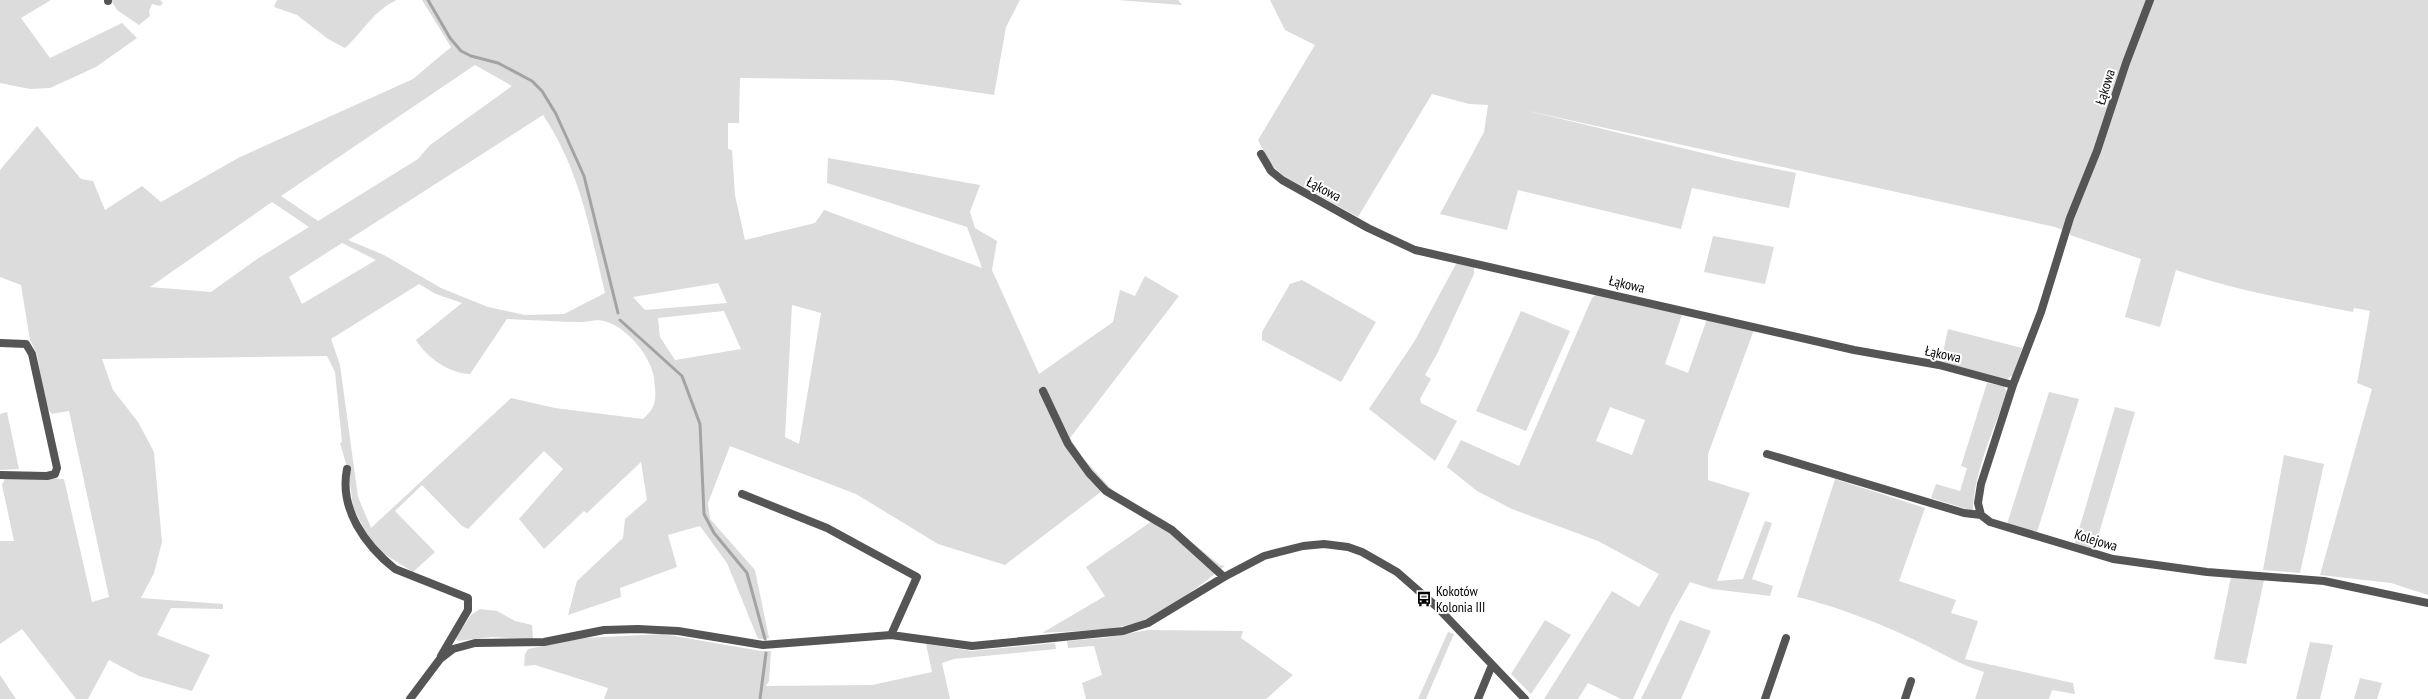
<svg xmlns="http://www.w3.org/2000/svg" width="2428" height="699" font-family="'PT Sans Narrow',sans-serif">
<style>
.green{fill:#dcdcdc;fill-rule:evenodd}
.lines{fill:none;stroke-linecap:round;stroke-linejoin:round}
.stream{stroke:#a3a3a3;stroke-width:3}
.street{stroke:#555;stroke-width:8}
.labels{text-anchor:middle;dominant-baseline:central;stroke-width:4;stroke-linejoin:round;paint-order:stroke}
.street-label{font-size:14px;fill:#000;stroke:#fff}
.poi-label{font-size:14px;fill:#000;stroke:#fff;text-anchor:start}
</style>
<rect width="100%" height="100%" fill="#fff"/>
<path class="green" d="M0,0H51L21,18L50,58L122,23L137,38L96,67L50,88L30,89L0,83Z
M111,0H160L163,3L160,6L152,4L149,11L150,16L139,25L117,10Z
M277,0H397C374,10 363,32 345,48L328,39L297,15L274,7Z
M422,0H1020L1006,27L994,95L893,80L740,78L739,123H728V149L732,150L735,195L745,240L815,223L824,210L982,268L967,227L827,183L828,158L980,185L970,212L975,228L997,241L992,270L1039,374L1113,322L1120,290L1135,296L1145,276L1179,296L1070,438L1082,457L1116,494L1164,520L1220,565L1225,566C1202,584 1163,615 1136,623C1106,631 1072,631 1042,633L1105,596L1086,567L1152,521L1102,491L1005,565L938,544L856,494L730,446L708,503L710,519L755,570L769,638L758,639L727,563L700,526L668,535L677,567L620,588L621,597L568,615L577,581L623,538L625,519L647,500L641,462L587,513L584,511L544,549L519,519L563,469L544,451L468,529L462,526L422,485L395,511L435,552L413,572L381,552L367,534L353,508L349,474L340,443L342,442L335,372L327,356L102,359L113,390L138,422L154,452L162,542L154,573L141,598L223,604V609L171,608L157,635L210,655L192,691L139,676L109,660L88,699H76L22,629L0,644V541H14L2,485L5,478L64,479L92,602L109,597L69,411L52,414L46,407L37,354L30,340L21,285L0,277V170L37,126L81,179L93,181L105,210L142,186L161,202L238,158L413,79L451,47ZM475,65L512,86L430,145L418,159L318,221L281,196ZM543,115C580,170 590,230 605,293L564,314L525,315L488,307L441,288L384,255L348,240ZM272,202L309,227L257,259L211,292L150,287ZM342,243L376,260L302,304L289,277ZM718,283L727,303L645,310L633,297ZM419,284L436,294L462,303L416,340C426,357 450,374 470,374L507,319C532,320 558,322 583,322C590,321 598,319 604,321C626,326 651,356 654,378C656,397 658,406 643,419L555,408L511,398L371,528L358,497L340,365L331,339ZM792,305L821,313L799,444L785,437ZM724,311L741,349L675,360L660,337L658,318Z
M1117,0H1178L1182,5Z
M1270,0H2428V595L2391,583L2320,575L2372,389L2357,383L2370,311L2354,308L2353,312C2293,300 2233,290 2176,270L2160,327L2125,317L2141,259L2070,235V233L2055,227L1524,110L1736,161L1796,173L1789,208L1692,188L1681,229L1518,190L1507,230L1440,214L1484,132L1488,105L1469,104L1432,94L1358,217L1282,175L1270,163L1258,140L1315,45L1285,30Z
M1713,236L1774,247L1765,284L1704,272Z
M1457,262L1474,266V274L1437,354L1425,375L1431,379L1420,399L1421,403L1457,421L1435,461L1369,409L1414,342Z
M1302,280L1376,322L1341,382L1262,340V332L1290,284Z
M1597,294L1683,312L1665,364L1688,373L1707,319L1754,330L1708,454V480L1750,493L1717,581L1743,579L1765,521L1772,523L1752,579L1773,586L1770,596L1712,589L1690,582L1671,616L1633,699H1621L1588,683L1578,699H1544L1612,591L1639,607L1659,574L1598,541L1512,509L1477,491L1447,467L1461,440L1519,466L1592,298ZM1610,407L1645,420L1632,455L1596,441Z
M1521,311L1570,331L1526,431L1476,411Z
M1948,329L2022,348L2013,375L2007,379L1941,362Z
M1987,383L2004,386L2007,392C1994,430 1974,471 1973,511L1931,498L1936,484L1960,491L1967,468L1961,466Z
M2049,392L2079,399L2037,532L2007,524Z
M2115,407L2135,412L2094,550L2075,543Z
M7,412L19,469L0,470V414Z
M2284,455L2324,464L2300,573L2263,570Z
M1835,479L1925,508L1899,581L1956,600L1951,613L1978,621L1965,659L2073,683L2075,694L2052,690L2049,699H1975L1984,672C1961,665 1945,655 1923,644C1887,626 1836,606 1797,597Z
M2231,577L2264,580L2246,664L2214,659Z
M480,609L497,611L515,621L532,625L533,639L492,637L458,641L456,639L457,636L471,615Z
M1545,620L1571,635L1531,694L1511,674Z
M1680,620L1711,631L1681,699H1641Z
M1148,630L1243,631L1241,638L1293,675L1266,699H1086L1082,683L1102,675L1094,646L1068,648L1067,641L1103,638Z
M1448,632L1454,634L1426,699H1418Z
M663,634L761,651H771L769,681L766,686L872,685L932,672L926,644L972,651L1055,643L1056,649L954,659L942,663L950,699H604L608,688L535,665L524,666L525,654L528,649L583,638Z
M2310,642L2333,645L2320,699H2296Z
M0,674V675L16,699H0Z
M2360,678L2382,683L2377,699H2354Z"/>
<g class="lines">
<path class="stream" d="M428,0L450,38L461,51L471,56L498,63L532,81L542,91L556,114L584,176L618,313
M620,320L682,376L700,424L704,514L714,533L747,573L765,639
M760,699L766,653"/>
<path class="street" d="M108,0V1
M1261,154L1271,171L1282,180L1368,228L1415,250L1854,350L1939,365L2013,385
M0,343L26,344L32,354L57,468L55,474L47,476L0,475
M1043,391L1068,444L1089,473L1106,491L1172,530L1224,577
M1767,454L1964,513L1981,515L1990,522L2113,559L2207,572L2324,581L2428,603
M347,469C339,509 365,545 395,569L468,598V610L441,656
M742,494L827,528L917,577L891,635
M1981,515L1978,503L1981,484L2013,385L2041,312L2070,218L2097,151L2126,63L2150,0
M410,699L440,659L453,649L475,643L544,642L604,630L638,629L678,631L763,645L891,635L972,646L1123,631L1148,623L1224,577L1264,556L1303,546L1324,544L1348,547L1362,552L1397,572L1437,607L1525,699
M1478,699L1492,665
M1765,699L1786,638
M1905,699L1911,681"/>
</g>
<defs>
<g id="bus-bare" transform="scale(1.2)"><path d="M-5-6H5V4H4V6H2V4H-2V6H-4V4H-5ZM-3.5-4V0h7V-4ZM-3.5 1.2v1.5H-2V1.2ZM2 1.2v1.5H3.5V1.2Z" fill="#000" stroke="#fff" stroke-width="2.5" paint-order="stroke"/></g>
</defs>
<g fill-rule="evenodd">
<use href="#bus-bare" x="1424" y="599"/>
</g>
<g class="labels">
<g class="street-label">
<text transform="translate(2105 87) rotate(-73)">Łąkowa</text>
<text transform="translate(1324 189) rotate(28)">Łąkowa</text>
<text transform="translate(1627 284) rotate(13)">Łąkowa</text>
<text transform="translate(1943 354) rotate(12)">Łąkowa</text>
<text transform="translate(2096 540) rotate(17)">Kolejowa</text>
</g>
<g class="poi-label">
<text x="1436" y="591">Kokotów<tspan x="1436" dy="16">Kolonia III</tspan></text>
</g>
</g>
</svg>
